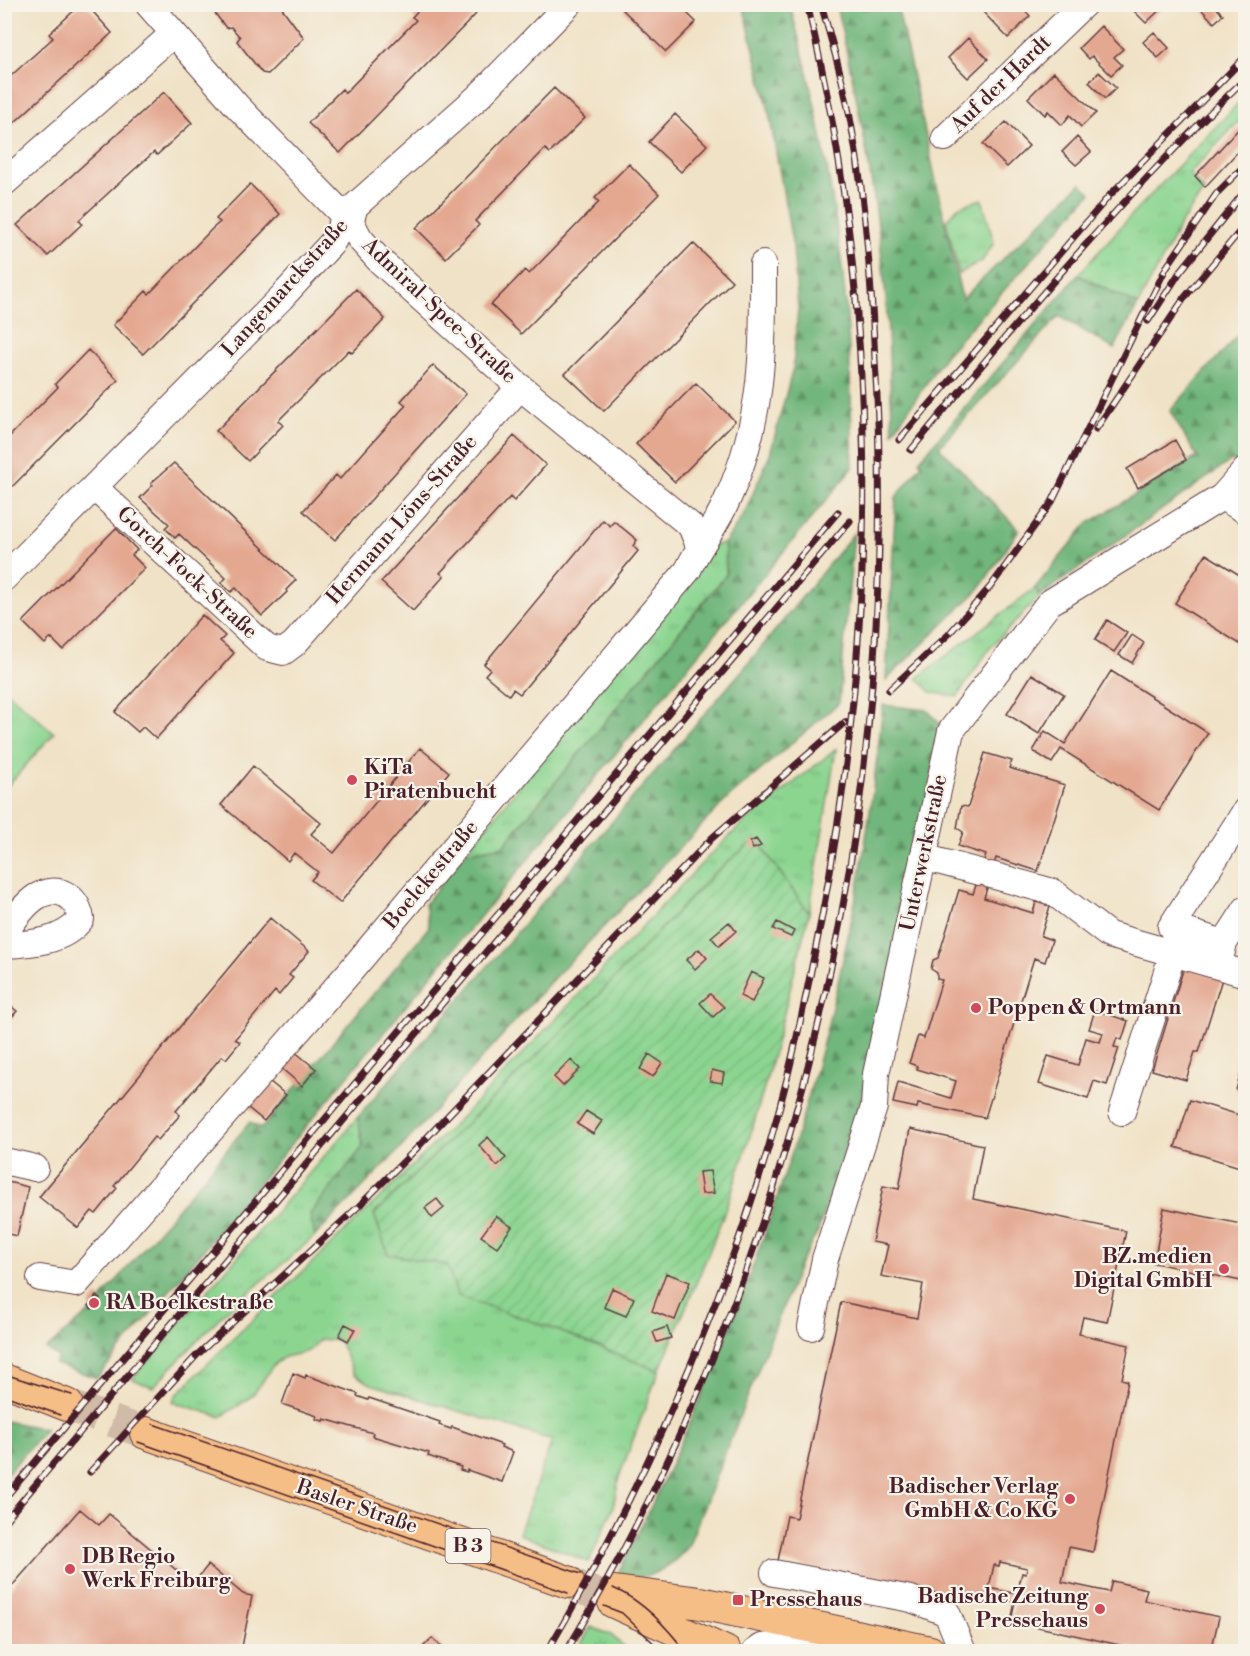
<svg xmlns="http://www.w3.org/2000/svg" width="1250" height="1656" font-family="'Libre Bodoni',serif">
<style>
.grass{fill:url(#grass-tufts);stroke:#6b7a5e;stroke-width:1.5}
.forest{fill:url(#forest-firs);stroke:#5e6a53;stroke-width:1.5}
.garden{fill:url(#garden-furrows);stroke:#6b7a5e;stroke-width:1.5}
.pitch{fill:#8cd591;stroke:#6b7a5e;stroke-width:1.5}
.building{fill:#e4a891;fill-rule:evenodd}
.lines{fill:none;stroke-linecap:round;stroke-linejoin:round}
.major-tunnel{stroke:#cfbba7;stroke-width:32;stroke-dasharray:32 16;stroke-linecap:butt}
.minor-casing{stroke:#633c42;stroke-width:28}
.major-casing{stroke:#633c42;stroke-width:34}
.minor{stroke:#fff;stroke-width:26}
.major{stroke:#f6be87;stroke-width:32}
.tram{stroke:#4a1f2b;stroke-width:1.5}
.rail-casing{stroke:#4a1f2b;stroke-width:7}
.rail{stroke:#f7f3e8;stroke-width:4.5;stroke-dasharray:14;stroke-linecap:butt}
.poi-dot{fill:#d1495b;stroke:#f7f3e8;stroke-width:2}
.labels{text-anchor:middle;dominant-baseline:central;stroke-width:4.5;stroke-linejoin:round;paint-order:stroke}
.shield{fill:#f7f3e8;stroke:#7e5f64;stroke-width:1.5}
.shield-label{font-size:20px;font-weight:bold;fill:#4a1f2b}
.street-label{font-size:21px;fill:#4a1f2b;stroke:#f7f3e8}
.poi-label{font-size:21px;font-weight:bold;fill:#4a1f2b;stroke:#f7f3e8;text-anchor:start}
</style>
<defs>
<pattern id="grass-tufts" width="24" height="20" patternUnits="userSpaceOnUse" patternTransform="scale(1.5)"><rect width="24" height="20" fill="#8cd591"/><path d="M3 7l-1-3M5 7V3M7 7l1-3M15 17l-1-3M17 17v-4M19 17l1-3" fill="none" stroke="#7ab67d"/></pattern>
<pattern id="forest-firs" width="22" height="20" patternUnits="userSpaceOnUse" patternTransform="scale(1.5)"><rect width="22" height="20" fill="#71b67b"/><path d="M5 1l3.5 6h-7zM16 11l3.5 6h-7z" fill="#5f9365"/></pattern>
<pattern id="garden-furrows" width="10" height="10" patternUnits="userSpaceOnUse" patternTransform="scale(1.5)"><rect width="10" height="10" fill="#8cd591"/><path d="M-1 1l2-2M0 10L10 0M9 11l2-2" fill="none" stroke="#7ab67d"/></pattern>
</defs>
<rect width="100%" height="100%" fill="#f7f3e8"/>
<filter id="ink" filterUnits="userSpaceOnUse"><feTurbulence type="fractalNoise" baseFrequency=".0167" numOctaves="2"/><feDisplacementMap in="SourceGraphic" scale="12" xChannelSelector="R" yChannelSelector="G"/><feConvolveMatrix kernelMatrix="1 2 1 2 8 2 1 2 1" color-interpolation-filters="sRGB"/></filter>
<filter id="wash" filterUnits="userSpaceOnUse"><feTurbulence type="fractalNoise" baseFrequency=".008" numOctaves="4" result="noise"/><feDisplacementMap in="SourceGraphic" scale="24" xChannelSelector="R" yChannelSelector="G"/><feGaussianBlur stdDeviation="1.35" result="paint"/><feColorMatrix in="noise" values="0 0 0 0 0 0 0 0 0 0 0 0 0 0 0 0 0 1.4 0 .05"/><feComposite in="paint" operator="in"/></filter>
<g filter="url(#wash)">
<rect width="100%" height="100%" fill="#f0e2c6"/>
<path class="grass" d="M1245,96V115L1189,174L1204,190L1180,225L1138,305L1078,275L1127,220Z
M982,199L994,243L982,261L959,274L946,221L958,207Z
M725,543L726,575L503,846L465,853L715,545Z
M1035,588L1040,596L989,649L957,697L931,692L917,678Z
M836,749L809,913L756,839L713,874L591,1003L374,1214L388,1254L447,1265L458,1296L549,1327L659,1371L619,1477L613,1508L589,1562L519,1534L552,1440L371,1384L354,1374L339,1341L320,1339C306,1359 298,1350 281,1359C268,1367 265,1381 255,1392C247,1402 232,1409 221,1417L173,1402L176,1395C278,1293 385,1196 485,1093C560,1016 633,936 707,858L740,826Z
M358,1117L363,1147L310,1214L315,1236L221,1316L153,1387L132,1379Z
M591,1627L611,1635L628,1651H577Z"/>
<path class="forest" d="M743,5H790C817,103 836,203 846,304C851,359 851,414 853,468L97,1378L55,1364L58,1357L46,1349L92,1310L250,1122L261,1129L429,927L425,904L465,853L503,846L726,575L725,543L745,512L770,454L793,368L798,308L793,247L768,107Z
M836,5H897L962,299L1081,183L1091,193L945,356L893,432C890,388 889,343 886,299C878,199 859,102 836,5Z
M1078,275L1138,305L1114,349L1059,316L939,447L1019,530L979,589L886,680L896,497L922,464L919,461Z
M1245,327V468L1232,460L1040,596L1035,588L1087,524L1197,457L1170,411Z
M854,533L839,703L728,798L554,978L400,1149L315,1236L310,1214L363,1147L358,1117L752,659Z
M883,705L927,710L942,726L869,1075L818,1231L800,1264L688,1547C669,1569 646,1584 617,1575C721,1372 803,1156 849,932C865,857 875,781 883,705Z
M5,1421L46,1429L5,1476L4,1421Z"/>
<path class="garden" d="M756,839L809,913C787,1001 766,1090 737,1176C715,1243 686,1306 659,1371L549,1327L458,1296L447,1265L388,1254L374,1214L591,1003L713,874Z"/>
<path class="pitch" d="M5,690L54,733L5,789Z"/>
<g id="blocks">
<path class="building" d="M81,4H86L112,33L4,132V82L53,38L49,34Z
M208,4H279L304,38L268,74L262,73L237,41L240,37L231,27L226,28Z
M424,4H466L476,14L340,153L308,123L342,89L345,93L416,20L412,17Z
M629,4H678L696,22L666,52L623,10Z
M950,4H962L956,11Z
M993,4H1019L1030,16L1008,38L984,13Z
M1127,4H1166L1146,23Z
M1203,4H1213L1223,15L1214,23L1200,8Z
M1101,26L1123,49L1114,57L1122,65L1111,75L1092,56L1089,59L1079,48Z
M1154,32L1169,48L1158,58L1143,42Z
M968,38L988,59L968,78L948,58Z
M1054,72L1096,113L1081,127L1070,115L1062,125L1048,111L1045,115L1028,98Z
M1099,72L1116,88L1105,99L1089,82Z
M554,88L585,118L550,153L545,149L475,221L479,225L446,258L416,228Z
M164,92L192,123L157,155L154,152L117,185L79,220L82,224L48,256L17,225Z
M675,114L707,145L681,172L649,142Z
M1246,121V143L1205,187L1195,176Z
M1006,122L1029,146L1007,167L983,144Z
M1077,137L1091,152L1076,165L1062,152Z
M629,164L659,194L521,334L491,305L525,270L529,274L599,202L595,198Z
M250,184L280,214L143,354L113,325L146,291L149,294L212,229L220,222L216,219Z
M693,243L732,281L604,411L565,374Z
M356,289L385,319L352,353L349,350L278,421L283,425L248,461L216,431Z
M88,350L118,380L4,495V442L58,387L55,384Z
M433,365L466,394L335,540L303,511L336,475L340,479L371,444L406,405L401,401Z
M696,383L735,421L675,482L636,444Z
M514,436L546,465L514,501L510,497L440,573L444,576L413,611L381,582Z
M1175,440L1186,460L1138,488L1127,469Z
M174,463L296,580L286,590L287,592L262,616L236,588L231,592L221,583L226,578L179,534L175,538L165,528L169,524L140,498L153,485L151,483Z
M603,520L610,526L614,521L637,540L633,546L638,551L520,694L513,689L509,695L485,675L490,669L484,664Z
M116,528L137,550L132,555L145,568L63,650L51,638L45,644L23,622Z
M1206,554L1246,579V648L1175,603Z
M202,615L225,636L220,641L234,653L156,739L143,727L138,732L115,712Z
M1107,620L1127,633L1114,652L1095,640Z
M1132,635L1144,643L1132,663L1119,655Z
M1111,671L1208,733L1159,810L1061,749L1052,763L1033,751L1045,731L1065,744Z
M1032,674L1064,694L1039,734L1007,714Z
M420,748L449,772L340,903L311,880L318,872L294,853L288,861L221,805L253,766L321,823L311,834L334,853Z
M985,753L1012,761L1009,768L1065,785L1038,871L996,858L984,898L1033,913L1036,902L1050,906L1041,936L1052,940L1045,962L1034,958L985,1118L918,1104L917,1108L893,1103L898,1082L951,1098L956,1081L917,1069V1066L909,1063L918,1036L924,1038L942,980L937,979V973L931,969L933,960L938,958L959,890L973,894L986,855L958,846L963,832L957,828L961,806L968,807Z
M756,839L761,846L753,849L750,842Z
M270,918L309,951L289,975L293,978L279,995L275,991L235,1039L240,1042L226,1059L222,1056L176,1111L180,1115L158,1140L154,1137L114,1186L117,1188L96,1214L92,1211L78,1228L39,1197Z
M729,922L736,931L719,946L711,937Z
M777,922L794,931L791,937L773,929Z
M699,949L707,958L695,969L686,960Z
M1184,967L1222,979L1199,1052H1195L1186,1080L1152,1070Z
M751,972L764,978L752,1002L740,996Z
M710,994L724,1007L713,1017L700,1003Z
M4,1001L17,1011L4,1026Z
M1095,1010L1128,1021L1122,1040L1117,1038L1114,1047L1119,1048L1107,1085L1094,1081L1088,1099L1039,1084L1048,1056L1078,1065L1086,1038L1100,1042L1103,1033L1089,1029Z
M294,1051L316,1069L302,1086L281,1068Z
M649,1054L662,1063L653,1077L640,1069Z
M571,1060L580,1069L563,1086L554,1077Z
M1245,1060L1246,1061V1093L1236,1090Z
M712,1070L724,1073L722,1083L710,1081Z
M269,1081L286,1095L264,1121L247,1107Z
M1190,1100L1246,1117V1169L1175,1147Z
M586,1111L602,1121L593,1134L577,1124Z
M910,1129L983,1145L973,1199L1126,1231L1107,1322L1083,1317L1079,1334L1129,1345L1122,1379L1128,1381L1093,1552L1069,1547L1062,1582L1109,1592L1112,1581L1147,1589L1144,1600L1219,1617L1211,1652H1151L1011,1621L1015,1602L980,1594L979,1602L778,1561L787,1516L796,1518L841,1302L917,1318L923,1284L881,1276L888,1245L872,1242L883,1186L899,1189ZM1000,1562L1027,1568L1026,1574L1022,1573L1017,1594L989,1588L994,1565L999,1566Z
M488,1137L506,1158L497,1166L479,1145Z
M710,1171L714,1193L702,1194L699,1172Z
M4,1181L28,1187L17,1236L4,1233Z
M437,1199L444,1208L432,1218L425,1208Z
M1164,1208L1246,1225V1282L1154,1263Z
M496,1216L512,1227L497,1247L481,1236Z
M666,1273L690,1282L675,1320L652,1311Z
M612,1288L634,1298L626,1316L604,1307Z
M96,1296L100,1299L92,1309L89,1306Z
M345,1324L355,1329L348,1341L339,1336Z
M667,1327L671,1338L657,1342L653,1332Z
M293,1373L305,1378L306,1375L358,1394L357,1396L368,1400L369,1398L440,1422L439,1425L451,1429L452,1427L502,1445L501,1447L513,1452L502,1482L467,1470V1472L460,1470L461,1467L428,1456L429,1453L372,1436L373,1433L324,1419L323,1421L316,1419L317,1416L282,1404Z
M80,1509L99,1525L109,1514L193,1584L208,1565L243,1594L252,1596L241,1652H4V1595Z
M432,1638L447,1652H418Z"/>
</g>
</g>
<g filter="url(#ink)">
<use href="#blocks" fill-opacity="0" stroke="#633c42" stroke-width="1.5"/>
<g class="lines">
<path class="major-tunnel" d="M67,1405L146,1433
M568,1582L611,1601"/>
<g class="minor-casing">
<path id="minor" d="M148,4L237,106L352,224L360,239L379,260L513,381L691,526L699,546
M945,138L1084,4
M4,183L173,34
M94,487L267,648L283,652L294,644L520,387
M1222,497L1246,511
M4,578L281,298L332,243L341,226L352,216L355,206L478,97L569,4
M923,857L979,872
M991,875L1053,892L1109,935L1246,974
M4,934C12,922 24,905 36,897C57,884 77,895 81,919C64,942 31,944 4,945
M1224,943L1171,927L1246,810
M1220,959L1224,943L1246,909
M1122,1112L1173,953
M4,1161L35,1168
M40,1278L76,1284L348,974L688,570C699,545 718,523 728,498C764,417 763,350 763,264
M811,1327L825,1259L874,1107L876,1074L951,731L1049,603L1222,497L1246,470
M774,1573L911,1599L947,1613L963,1652
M755,1652L762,1647L836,1636"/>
</g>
<g class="major-casing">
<path id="major" d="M4,1380L67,1405
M146,1433L568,1582
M615,1592L700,1603L930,1652
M614,1602L725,1652"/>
</g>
<use href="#minor" class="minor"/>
<use href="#major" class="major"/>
<path class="tram" d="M4,1374L72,1395
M4,1395L60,1415
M153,1424L581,1574
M138,1442L568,1593
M613,1588C643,1601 666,1626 686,1652
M604,1606L622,1613L663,1652"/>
<g class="rail-casing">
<path id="rail" d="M1148,321L1180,272L1241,196
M1096,429L1185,297L1246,224
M899,440L1110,195L1246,56
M911,450C1017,322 1125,193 1246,78
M889,690L948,635L991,586L1052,502L1166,268L1217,193L1246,164
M90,1472L197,1355L359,1206L416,1149L712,838L845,722
M4,1499L838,512
M4,1522L850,521
M547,1652C635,1501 708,1341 760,1175C787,1090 805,1003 822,916C879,616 881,302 807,4
M566,1652C796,1268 903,805 875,360C871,283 866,205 852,129C845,87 833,46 821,4"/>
</g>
<use href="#rail" class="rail"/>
</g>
</g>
<g class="poi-dot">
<circle cx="352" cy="780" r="6"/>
<circle cx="976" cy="1008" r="6"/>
<circle cx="1224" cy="1269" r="6"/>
<circle cx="94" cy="1303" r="6"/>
<circle cx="1070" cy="1499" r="6"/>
<circle cx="70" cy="1569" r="6"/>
<rect x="732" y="1594" width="12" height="12" rx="3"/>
<circle cx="1100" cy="1609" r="6"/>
</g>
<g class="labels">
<rect class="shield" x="445.5" y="1529" width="45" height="34" rx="4.5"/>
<g class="shield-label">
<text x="468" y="1546">B 3</text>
</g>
<g class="street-label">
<text transform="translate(1001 84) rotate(-44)">Auf der Hardt</text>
<text transform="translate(285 288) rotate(-48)">Langemarckstraße</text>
<text transform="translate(439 311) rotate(43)">Admiral-Spee-Straße</text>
<text transform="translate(402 520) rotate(-49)">Hermann-Löns-Straße</text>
<text transform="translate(187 573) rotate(43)">Gorch-Fock-Straße</text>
<text transform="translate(924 853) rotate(-78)">Unterwerkstraße</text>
<text transform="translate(431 875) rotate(-50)">Boelckestraße</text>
<text transform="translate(357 1507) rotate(19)">Basler Straße</text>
</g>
<g class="poi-label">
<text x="364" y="768">KiTa<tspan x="364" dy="24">Piratenbucht</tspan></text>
<text x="988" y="1008">Poppen &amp; Ortmann</text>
<text x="1212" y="1257" text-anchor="end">BZ.medien<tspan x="1212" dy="24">Digital GmbH</tspan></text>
<text x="106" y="1303">RA Boelkestraße</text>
<text x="1058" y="1487" text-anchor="end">Badischer Verlag<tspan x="1058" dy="24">GmbH &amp; Co KG</tspan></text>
<text x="82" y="1557">DB Regio<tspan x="82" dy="24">Werk Freiburg</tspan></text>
<text x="1088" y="1597" text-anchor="end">Badische Zeitung<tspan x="1088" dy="24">Pressehaus</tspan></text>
<text x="750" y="1600">Pressehaus</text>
</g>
</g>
<rect width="1250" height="1656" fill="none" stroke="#f7f3e8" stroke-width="24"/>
</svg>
